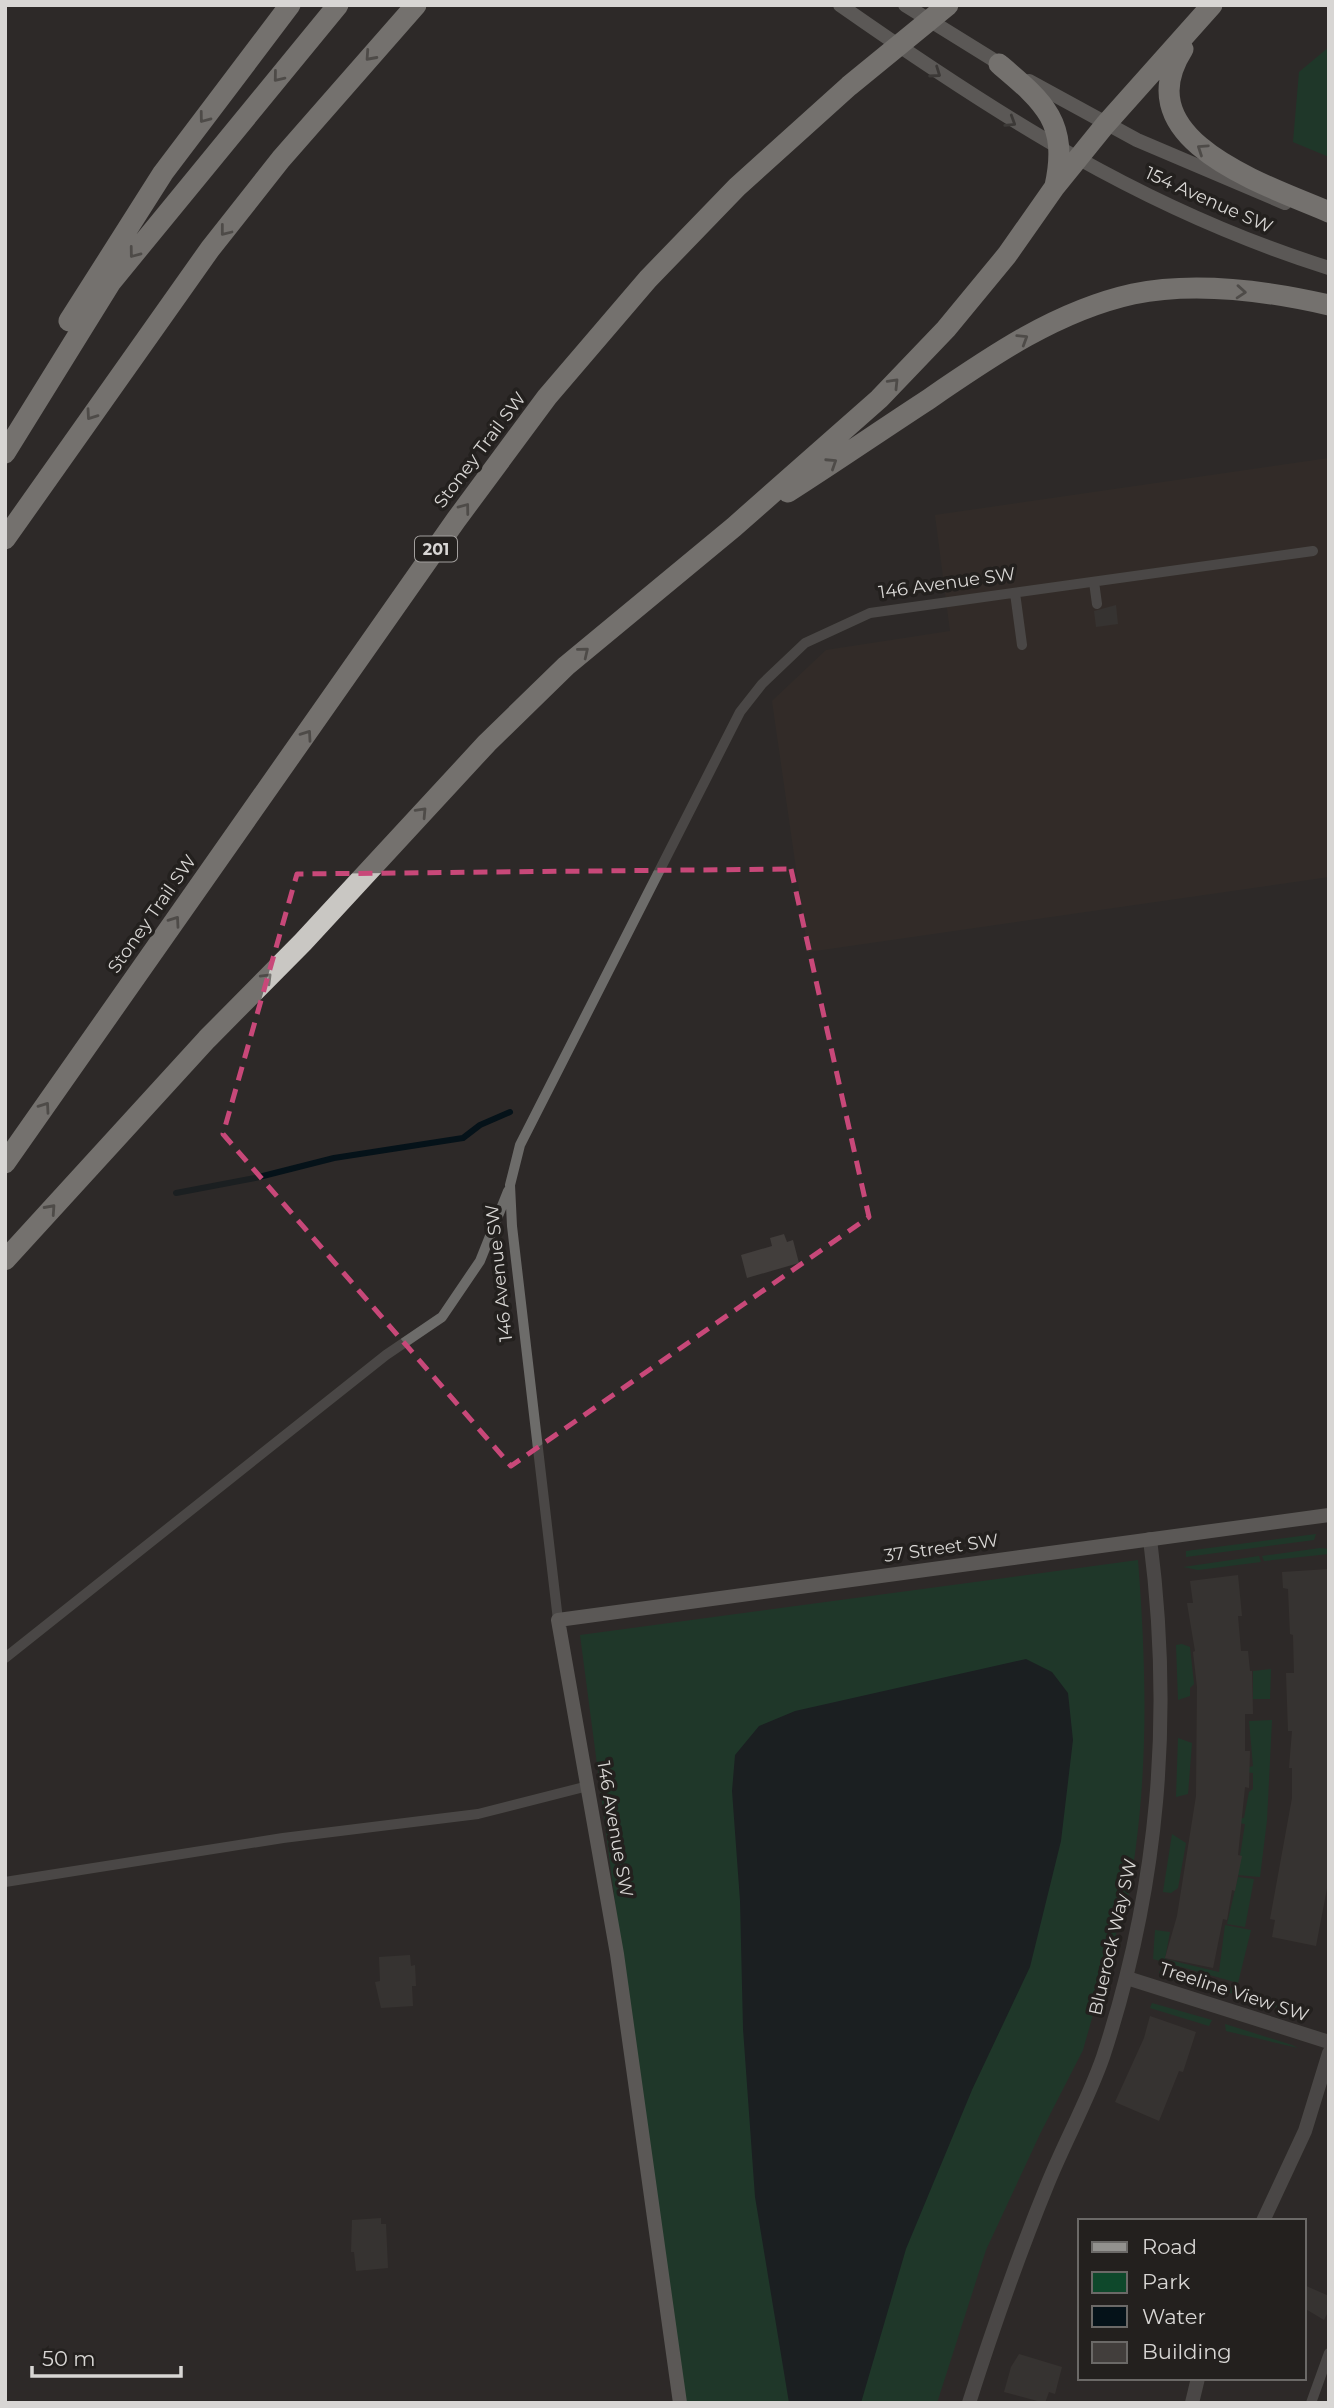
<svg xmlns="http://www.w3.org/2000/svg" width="1334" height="2408" font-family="Montserrat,sans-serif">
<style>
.built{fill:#382e29}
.green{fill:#0e482b}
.water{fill:#051219}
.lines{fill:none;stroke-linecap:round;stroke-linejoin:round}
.stream{stroke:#051219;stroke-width:6}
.building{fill:#423e3c}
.lane{stroke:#6d6c6a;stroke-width:10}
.street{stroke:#6d6c6a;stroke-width:14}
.secondary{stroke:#92918e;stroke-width:14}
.highway{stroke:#c9c7c3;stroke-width:21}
.oneway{stroke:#767470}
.oneway2{stroke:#4f4d4b}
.marked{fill:none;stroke:#c84879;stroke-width:5;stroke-dasharray:14 9;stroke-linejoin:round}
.labels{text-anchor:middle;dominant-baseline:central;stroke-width:7;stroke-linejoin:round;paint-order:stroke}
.shield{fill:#23201e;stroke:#a29f9d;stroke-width:2}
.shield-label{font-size:16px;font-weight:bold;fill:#d8d6d4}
.street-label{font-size:18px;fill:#d8d6d4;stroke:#23201e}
</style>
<rect width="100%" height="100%" fill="#2d2928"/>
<path class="built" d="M1329,458V877L808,952L772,701L826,650L950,631L935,515Z"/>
<path class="green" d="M1329,47V157L1293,142L1299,72Z
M1316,1534L1314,1540L1186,1557V1551Z
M1320,1548L1329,1549V1554L1264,1561L1262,1556Z
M1259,1556L1261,1562L1198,1570L1183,1567Z
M1138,1560C1148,1689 1149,1801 1122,1929L1119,1923L1083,2050L1040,2134L986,2250L937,2403H681L580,1635Z
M1182,1644L1190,1647L1194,1684L1190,1688V1696L1178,1700L1176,1645Z
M1271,1669L1270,1699H1253V1671Z
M1272,1720L1267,1820L1260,1877L1237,1875L1245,1824L1216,1820L1244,1818L1249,1792L1253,1789V1773L1237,1771L1253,1766L1249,1721Z
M1178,1738L1192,1743L1188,1794L1176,1797Z
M1172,1834L1186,1843L1178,1888L1171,1893L1163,1892Z
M1238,1877L1254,1879L1245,1927L1227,1924Z
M1225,1925L1251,1930L1238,1983L1153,1959L1155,1930L1170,1932L1165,1959L1219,1972Z
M1161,1967L1237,1989L1234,1994L1159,1973Z
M1240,1990L1308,2011L1310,2014H1299L1238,1996Z
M1152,2003L1212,2020L1209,2026L1150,2008Z
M1225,2024L1292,2045L1298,2048L1226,2031Z"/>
<path class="water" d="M1026,1659L1052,1672L1068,1693L1073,1740L1061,1841L1030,1967L972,2090L906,2249L861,2403H789L755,2197L743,2029L740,1901L732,1791L735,1755L759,1726L795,1711Z"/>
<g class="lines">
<path class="stream" d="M176,1193L255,1178L334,1158L463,1138L480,1125L510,1112"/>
</g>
<path class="building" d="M1116,605L1118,624L1096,627L1094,611Z
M784,1234L787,1242L793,1240L799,1263L747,1278L741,1255L772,1246L770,1238Z
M1329,1569V1878L1316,1946L1272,1937L1275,1920L1270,1919L1292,1798V1768H1289L1292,1731H1288L1286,1673H1294L1293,1635L1290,1634L1288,1589L1283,1588L1282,1572Z
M1238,1575L1242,1616H1238L1241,1651H1248L1250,1671H1252L1253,1714H1245V1751H1250L1249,1788L1245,1787L1238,1855L1242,1856L1235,1891L1232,1890L1227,1920L1223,1919L1213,1968L1165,1958L1177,1916L1196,1796L1197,1687L1193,1652L1195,1651L1187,1603H1193L1190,1581Z
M410,1955L411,1966L415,1965L416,1986H412L413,2006L381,2008L375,1982L380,1981L379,1957Z
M1150,2016L1196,2032L1183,2072L1179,2071L1159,2121L1115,2102L1144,2038Z
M381,2218V2224H386L388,2268L356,2271L354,2252H351L352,2220Z
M1304,2285L1329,2296V2310L1324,2320L1304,2308Z
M1019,2354L1062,2367L1055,2394L1049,2392L1045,2403L1004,2392L1011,2367Z"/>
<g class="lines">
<path class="lane" d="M1094,582L1097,604
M1015,593L1022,645
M558,1620L512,1226L510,1185L520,1145L740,712L762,684L805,643L870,613L1313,551
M5,1658L386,1355L442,1317L480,1261L508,1191
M5,1882L283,1838L478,1814L588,1786
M1311,2403L1329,2353"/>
<path class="street" d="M1127,1978L1329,2042
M1263,2221L1305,2131L1329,2053
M969,2403C993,2328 1018,2256 1048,2183C1065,2141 1088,2100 1103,2057C1159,1886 1173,1717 1150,1539
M1192,2403L1198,2378"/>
<path class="secondary" d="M840,5C997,115 1144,210 1329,268
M905,5L1005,67
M1029,81L1137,140L1285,203
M680,2403L617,1954L558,1620L1329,1515"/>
<path class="highway" d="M1183,49C1124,141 1267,185 1329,212
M999,64C1044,102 1069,122 1055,186
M69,321L163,173L290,5
M5,453L111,282L338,5
M788,492C835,462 880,431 926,401C990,357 1056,311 1133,294C1195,281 1268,291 1329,305
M5,539L210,249L281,159L416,5
M5,1163L456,520L547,397L648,279L737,187L849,86L948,5
M5,1260L207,1039L303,942L487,743L566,666L734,527L879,399L946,329L1007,255L1054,188L1105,125L1212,5"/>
</g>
<defs><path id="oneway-chevron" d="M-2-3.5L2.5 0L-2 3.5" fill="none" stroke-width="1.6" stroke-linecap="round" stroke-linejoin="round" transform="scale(1.75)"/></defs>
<g class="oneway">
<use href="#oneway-chevron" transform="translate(370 56) rotate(132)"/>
<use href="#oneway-chevron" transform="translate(278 77) rotate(129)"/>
<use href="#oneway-chevron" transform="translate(204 118) rotate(127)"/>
<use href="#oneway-chevron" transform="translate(1202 149) rotate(-146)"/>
<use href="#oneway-chevron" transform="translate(225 231) rotate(128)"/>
<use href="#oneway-chevron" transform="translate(134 253) rotate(127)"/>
<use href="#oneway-chevron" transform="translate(1241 292) rotate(4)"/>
<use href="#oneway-chevron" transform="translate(1023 339) rotate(-32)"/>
<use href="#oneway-chevron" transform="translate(894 383) rotate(-46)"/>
<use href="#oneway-chevron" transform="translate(91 415) rotate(125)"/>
<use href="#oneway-chevron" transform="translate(832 463) rotate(-33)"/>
<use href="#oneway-chevron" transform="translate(465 508) rotate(-53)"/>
<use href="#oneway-chevron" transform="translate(584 652) rotate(-39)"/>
<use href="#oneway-chevron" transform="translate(307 735) rotate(-55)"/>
<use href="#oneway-chevron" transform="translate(422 812) rotate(-47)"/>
<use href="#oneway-chevron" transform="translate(175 921) rotate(-55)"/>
<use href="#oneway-chevron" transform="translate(267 978) rotate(-45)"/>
<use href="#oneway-chevron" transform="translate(45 1107) rotate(-55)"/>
<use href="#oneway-chevron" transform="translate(51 1209) rotate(-48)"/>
</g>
<g class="oneway2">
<use href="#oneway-chevron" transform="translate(936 73) rotate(35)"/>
<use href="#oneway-chevron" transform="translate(1011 122) rotate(32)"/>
</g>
<path d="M0 0H1334V2408H0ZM791,869L869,1217L511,1466L223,1134L297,874Z" fill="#2d2928" fill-opacity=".55" fill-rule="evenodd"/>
<path class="marked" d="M791,869L869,1217L511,1466L223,1134L297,874Z"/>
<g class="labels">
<rect class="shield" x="415" y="536.5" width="42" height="25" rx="5"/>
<g class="shield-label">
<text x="436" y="549">201</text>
</g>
<g class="street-label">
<text transform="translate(1209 200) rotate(24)">154 Avenue SW</text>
<text transform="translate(480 450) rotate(-53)">Stoney Trail SW</text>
<text transform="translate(947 583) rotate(-8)">146 Avenue SW</text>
<text transform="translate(152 914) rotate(-55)">Stoney Trail SW</text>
<text transform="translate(499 1273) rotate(-96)">146 Avenue SW</text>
<text transform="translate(941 1548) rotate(-8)">37 Street SW</text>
<text transform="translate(615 1829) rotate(80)">146 Avenue SW</text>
<text transform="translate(1113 1937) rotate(-77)">Bluerock Way SW</text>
<text transform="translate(1234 1992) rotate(18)">Treeline View SW</text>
</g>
</g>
<rect width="1334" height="2408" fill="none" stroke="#d8d6d4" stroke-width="14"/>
<rect x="1078" y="2219" width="228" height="161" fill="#23201e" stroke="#6b6967" stroke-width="2"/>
<rect x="1092" y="2242" width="35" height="10" fill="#92918e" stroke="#6b6967" stroke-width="2"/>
<text x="1142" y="2254" font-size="21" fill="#d8d6d4">Road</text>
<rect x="1092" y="2272" width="35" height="21" fill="#0e482b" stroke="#6b6967" stroke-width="2"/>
<text x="1142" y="2289" font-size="21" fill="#d8d6d4">Park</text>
<rect x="1092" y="2306" width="35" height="21" fill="#051219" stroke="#6b6967" stroke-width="2"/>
<text x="1142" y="2324" font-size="21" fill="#d8d6d4">Water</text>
<rect x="1092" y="2342" width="35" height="21" fill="#423e3c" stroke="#6b6967" stroke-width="2"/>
<text x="1142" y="2359" font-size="21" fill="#d8d6d4">Building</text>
<path d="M32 2366v10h149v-10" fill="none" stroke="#d8d6d4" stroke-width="3.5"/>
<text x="42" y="2366" font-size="21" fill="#d8d6d4" stroke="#23201e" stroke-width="5" paint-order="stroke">50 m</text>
</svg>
